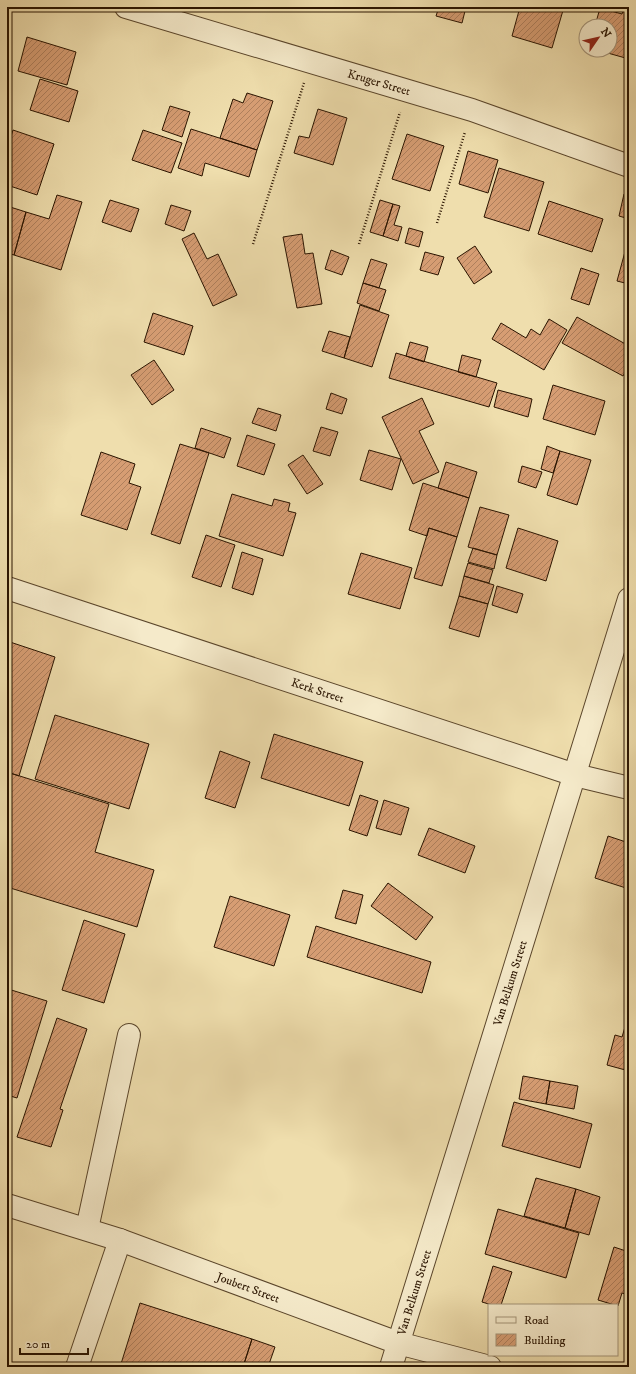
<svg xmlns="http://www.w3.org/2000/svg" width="636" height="1374" font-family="'IM FELL DW Pica',serif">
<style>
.building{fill:url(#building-hatch);stroke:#2a1400}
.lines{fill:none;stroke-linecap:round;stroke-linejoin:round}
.minor-casing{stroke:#5b462b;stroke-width:24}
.path{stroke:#2a1400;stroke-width:2.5;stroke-dasharray:1 2;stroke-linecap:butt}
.minor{stroke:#f5eaca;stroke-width:22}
.labels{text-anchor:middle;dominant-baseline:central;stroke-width:3.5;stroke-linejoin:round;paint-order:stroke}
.street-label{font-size:12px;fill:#2a1400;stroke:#f5eaca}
</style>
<defs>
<pattern id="building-hatch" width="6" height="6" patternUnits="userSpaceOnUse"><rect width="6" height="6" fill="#d69d73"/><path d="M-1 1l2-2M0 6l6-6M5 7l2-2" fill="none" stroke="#ae7f5c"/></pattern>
</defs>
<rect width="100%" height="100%" fill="#efdead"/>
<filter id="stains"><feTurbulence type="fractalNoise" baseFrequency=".005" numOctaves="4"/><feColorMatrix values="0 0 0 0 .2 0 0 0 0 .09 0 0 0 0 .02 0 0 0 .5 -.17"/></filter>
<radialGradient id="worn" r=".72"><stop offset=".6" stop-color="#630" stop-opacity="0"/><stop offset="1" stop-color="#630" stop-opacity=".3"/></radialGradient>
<path class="building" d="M439,7H466L462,23L436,16Z
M520,7H564L552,48L512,36Z
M624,7H629V59L597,50H610V26H595L600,8L622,14Z
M27,37L76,52L67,85L18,71Z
M40,79L78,91L69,122L30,110Z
M247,93L273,101L257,150L220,138L233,99L243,103Z
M170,106L190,112L182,137L162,130Z
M318,109L347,118L333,165L294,153L299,136L309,138Z
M191,129L257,150L249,177L205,163L202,176L178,168Z
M13,130L54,144L37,195L7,185V172L9,165L7,164V150Z
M143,130L182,143L171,173L132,160Z
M407,134L444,146L430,191L392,179Z
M468,151L498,160L488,193L459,184Z
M499,168L544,182L529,231L484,217Z
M624,194L629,195V219L619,216Z
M57,195L82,202L61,270L14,255L26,212L49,219Z
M110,200L139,209L131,232L102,222Z
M380,200L393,204L383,236L370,232Z
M549,201L603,219L592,252L538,234Z
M393,204L400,206L394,225L402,227L398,241L383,236Z
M171,205L191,211L184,231L165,224Z
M7,206L26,212L14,255L7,253Z
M409,228L423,232L419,247L405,243Z
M194,233L207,259L218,254L237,295L213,306L182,239Z
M302,234L305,254L313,253L322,304L297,308L283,237Z
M629,237V284L617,281Z
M475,246L492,272L474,284L457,258Z
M331,250L349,257L342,275L325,269Z
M425,252L444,257L438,275L420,270Z
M371,259L387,264L379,288L363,283Z
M581,268L599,274L589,305L571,299Z
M363,283L386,290L379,311L357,303Z
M360,305L389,315L372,367L344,358Z
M153,313L193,326L184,355L144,342Z
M577,317L629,346V365L623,376L562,343Z
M549,319L567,330L544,370L492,339L501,323L526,338L531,329L540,335Z
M329,331L350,337L344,358L322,351Z
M410,342L428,347L424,362L406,356Z
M396,353L497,383L489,407L389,378Z
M462,355L481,360L476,377L458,372Z
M154,360L174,390L152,405L131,375Z
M553,385L605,401L595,435L543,419Z
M498,390L532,399L528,417L494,407Z
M331,393L347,399L342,414L326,409Z
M422,398L434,424L419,431L439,472L413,484L382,417Z
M258,408L281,415L276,431L252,423Z
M321,427L338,432L330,456L313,451Z
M201,428L231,438L224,458L195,448Z
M247,435L275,444L264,475L237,466Z
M180,444L209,453L180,544L151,534Z
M547,446L560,451L553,473L541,469Z
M369,450L401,459L392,490L360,480Z
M560,451L591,460L577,505L547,495Z
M101,452L135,464L129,483L141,487L127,530L81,515Z
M303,455L323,484L307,494L288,465Z
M446,462L477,472L469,498L438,488Z
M522,466L542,472L536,488L518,482Z
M423,483L469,498L457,537L429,528L427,536L409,530Z
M232,494L272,506L274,499L290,503L288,511L296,513L283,556L219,536Z
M480,507L509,515L497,555L468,547Z
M429,528L457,537L442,586L414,578Z
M518,528L558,541L546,581L506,568Z
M206,535L235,545L221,587L192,577Z
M473,548L497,555L494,569L468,562Z
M242,552L263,559L253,595L232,588Z
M361,553L412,568L400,609L348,594Z
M468,563L493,570L489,583L464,576Z
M464,576L494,585L488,604L459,596Z
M497,586L523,594L517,613L492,605Z
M459,596L488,604L479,637L449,628Z
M7,641L55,657L19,776L7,772Z
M55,715L149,744L129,809L35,779Z
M274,734L363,762L349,806L261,778Z
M220,751L250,762L235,808L205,798Z
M7,772L109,804L95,852L154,870L137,927L7,887Z
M360,795L378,801L367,836L349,830Z
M384,800L409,808L401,835L376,828Z
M429,828L475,846L465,873L418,855Z
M608,836L629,843V889L595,878Z
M388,883L433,917L416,940L371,906Z
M343,890L363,895L356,924L335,918Z
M230,896L290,915L274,966L214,947Z
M84,920L125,934L104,1003L62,990Z
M316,926L431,962L422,993L307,957Z
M8,989L47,1001L17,1098L7,1095V993Z
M628,1017H629V1071L607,1065L615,1035L622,1037Z
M57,1018L87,1029L60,1109L63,1110L51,1147L17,1137Z
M523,1076L550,1081L546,1104L519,1099Z
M550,1081L578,1086L574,1109L546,1104Z
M514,1102L592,1124L580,1168L502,1146Z
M536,1178L576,1189L565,1228L524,1216Z
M576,1189L600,1197L589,1235L565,1228Z
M498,1209L579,1233L566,1278L485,1254Z
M614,1247L629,1252V1295L622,1293L618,1306L598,1300Z
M493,1266L512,1272L501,1305H492L482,1302Z
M140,1303L252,1339L243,1367H120Z
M252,1339L275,1347L268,1367H243Z"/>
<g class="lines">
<g class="minor-casing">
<g id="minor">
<path id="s1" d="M126,7L472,110L629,166"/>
<path id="s2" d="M7,588L575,775L629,788"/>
<path id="s3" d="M7,1205L120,1240L398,1343L490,1367"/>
<path d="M87,1229L129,1035"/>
<path d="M77,1367L120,1240"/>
<path id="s4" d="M391,1367L629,599"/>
</g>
</g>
<path class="path" d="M437,223L465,132
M253,244L304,83
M359,244L400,112"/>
<use href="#minor" class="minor"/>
</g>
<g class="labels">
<g class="street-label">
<text stroke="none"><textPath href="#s1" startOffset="264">Kruger Street</textPath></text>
<text stroke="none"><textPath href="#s2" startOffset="327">Kerk Street</textPath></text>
<text stroke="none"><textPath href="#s4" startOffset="402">Van Belkum Street</textPath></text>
<text stroke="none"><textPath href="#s3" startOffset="255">Joubert Street</textPath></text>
<text stroke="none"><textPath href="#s4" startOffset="78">Van Belkum Street</textPath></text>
</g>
</g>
<rect width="636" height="1374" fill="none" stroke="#efdead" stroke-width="24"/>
<rect x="8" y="8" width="620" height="1358" fill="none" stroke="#2a1400" stroke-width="2"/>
<rect x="12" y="12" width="612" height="1350" fill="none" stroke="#2a1400"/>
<rect x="488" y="1304" width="130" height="52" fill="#f5eaca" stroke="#a49479"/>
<rect x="496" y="1317" width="20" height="6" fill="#f5eaca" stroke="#a49479"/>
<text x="524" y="1324" font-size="12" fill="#2a1400">Road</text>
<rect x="496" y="1334" width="20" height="12" fill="url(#building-hatch)" stroke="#a49479"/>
<text x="524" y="1344" font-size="12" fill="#2a1400">Building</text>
<g transform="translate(598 38) rotate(56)"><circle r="19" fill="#f5eaca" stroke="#a49479"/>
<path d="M0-3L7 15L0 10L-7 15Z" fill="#8f2418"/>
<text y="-6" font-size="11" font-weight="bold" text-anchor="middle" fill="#2a1400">N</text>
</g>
<path d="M20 1348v6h68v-6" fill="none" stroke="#2a1400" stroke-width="2"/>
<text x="26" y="1348" font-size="12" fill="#2a1400" stroke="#f5eaca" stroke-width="3" paint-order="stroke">20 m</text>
<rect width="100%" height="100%" filter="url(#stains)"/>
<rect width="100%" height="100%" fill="url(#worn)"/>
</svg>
